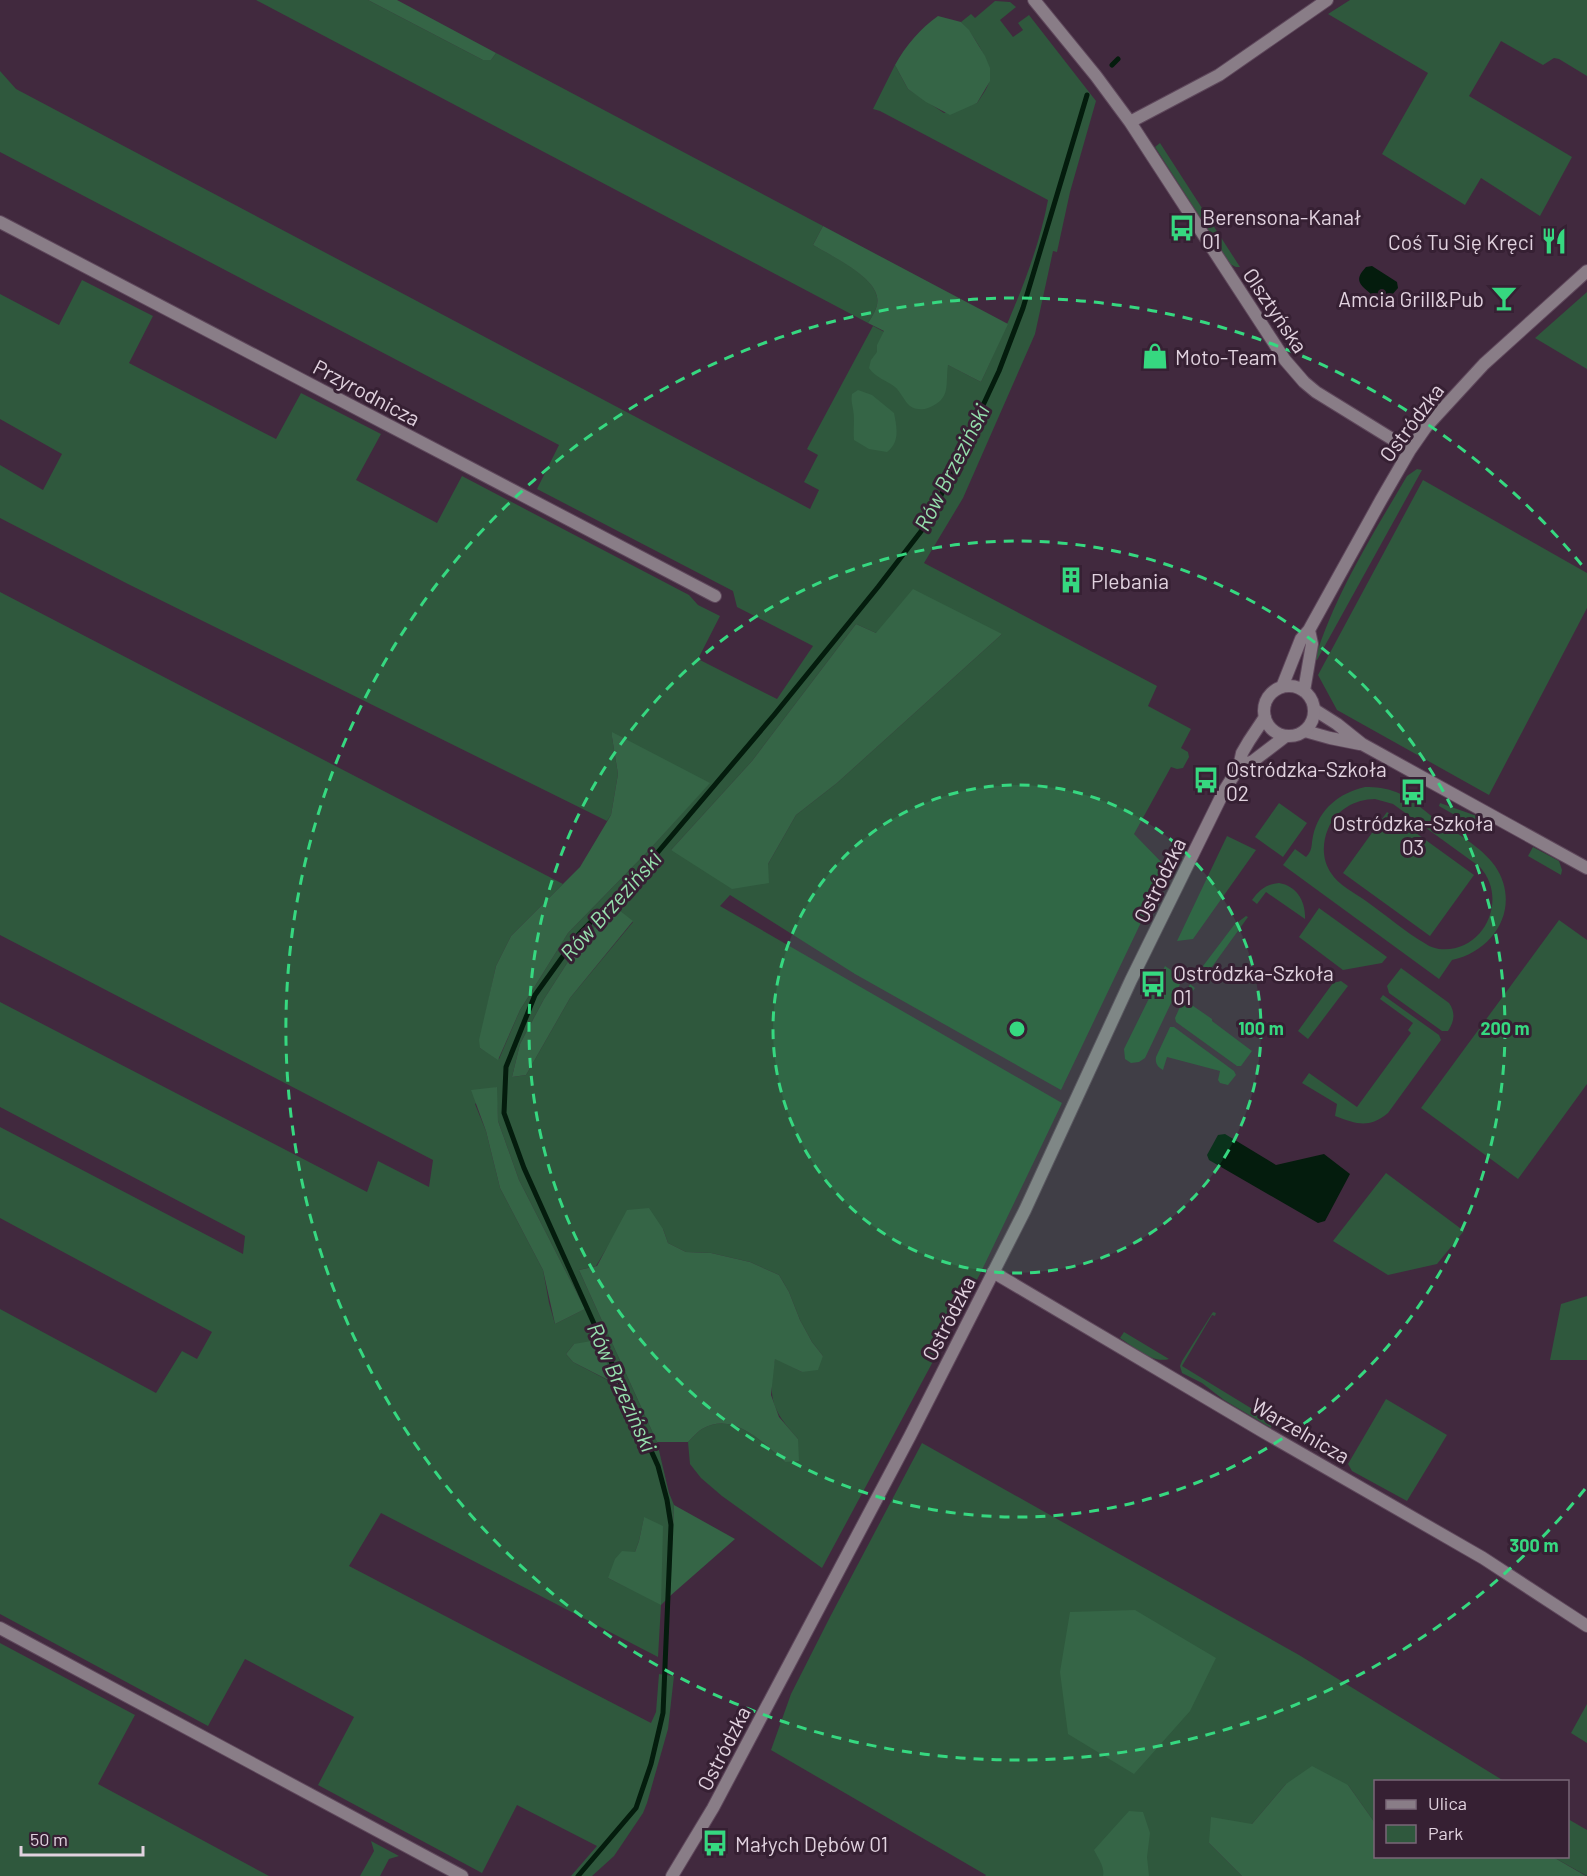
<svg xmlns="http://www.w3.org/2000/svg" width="1587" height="1876" font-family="Barlow,sans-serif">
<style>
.green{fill:#2f583d;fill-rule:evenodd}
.forest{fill:#356546}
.water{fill:#041c0d}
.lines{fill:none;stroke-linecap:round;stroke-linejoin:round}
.stream{stroke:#041c0d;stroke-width:5}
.minor-casing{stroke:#5e475b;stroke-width:14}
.tertiary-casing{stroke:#5e475b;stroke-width:14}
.minor{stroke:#897d87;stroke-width:12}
.tertiary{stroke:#897d87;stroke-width:12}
.ring{fill:none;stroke:#36d880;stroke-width:3;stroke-dasharray:10 8}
.labels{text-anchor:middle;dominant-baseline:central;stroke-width:6;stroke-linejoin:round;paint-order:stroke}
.poi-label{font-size:21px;fill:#e1d2df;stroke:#362033;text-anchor:start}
.street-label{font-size:21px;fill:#e1d2df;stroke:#362033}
.water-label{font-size:22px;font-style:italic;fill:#96e1ae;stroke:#362033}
.centre{fill:#36d880;stroke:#362033;stroke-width:3}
.ring-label{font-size:18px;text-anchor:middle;font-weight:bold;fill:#36d880;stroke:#362033;stroke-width:6;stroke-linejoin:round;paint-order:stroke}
</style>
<rect width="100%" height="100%" fill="#41293e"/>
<path class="green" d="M256,0H368L483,60H491L496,53L500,55L823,226L813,245C831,255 874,276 877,297C879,306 873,315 868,323Z
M1350,0H1587V76L1559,59L1554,58L1543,65L1501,41L1469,96L1572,157L1540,216L1481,178L1465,205L1382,154L1428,73L1328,14Z
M995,1L1010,2L1016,7L1000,20L1013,37L1023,30L1018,23L1029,15L1096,101L1070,192L1057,252L1053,251L1035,334L963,498L924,563L1157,686L1148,706L1191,729L1181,748L1188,752L1189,757L1183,768L1177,769L1171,767L1134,834L1167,868L1061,1090L855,974L730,895L720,906L1062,1103L980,1274L822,1568L722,1496L701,1478L690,1464L688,1442C692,1438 697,1432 702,1429C734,1411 762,1442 785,1462L798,1439C771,1408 768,1400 775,1358L802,1372L823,1356L812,1342L800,1320L789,1292L779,1275L750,1262L711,1253L686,1252L668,1243L663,1229L611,1241L596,1266L579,1270L657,1442L669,1493L674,1505L670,1596L661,1605L658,1657L381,1513L349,1566L651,1723L656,1712L659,1674L674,1676L668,1729L647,1803L643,1813L614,1856L592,1876H571L597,1846L517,1805L482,1873L318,1785L354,1717L245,1659L208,1726L0,1614V1309L156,1393L182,1351L197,1359L212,1332L0,1218V1127L243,1254L245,1236L0,1107V1002L367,1192L378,1161L429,1187L433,1160L0,935V592L563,884L511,936L496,966L480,1040V1048L499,1059L520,1010L568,933L650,849L709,783L612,737L618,774L611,815L607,821L128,584L0,518V465L43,490L62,454L0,419V294L59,325L82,280L153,316L129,363L276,439L301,393L381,434L356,480L437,523L462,476L689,595L698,605L720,616L698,659L777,699L813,646L737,607L733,591L537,489L559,445L0,152V71L16,89L810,509L819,490L804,482L818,455L807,449L873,326L981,382C1008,323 1036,263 1048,200L880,111L873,109L895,65L908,89L944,113L977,103C981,97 987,89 989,82C994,65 973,34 961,22L971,14L975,18ZM856,624L876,633L1002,634L837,783L796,815L768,864L671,850L752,761ZM614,906L633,922L570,998L526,1075L512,1077L520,1044L544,999L580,943ZM496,1087L498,1121L519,1180L585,1309L555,1324L549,1303L543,1270L500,1188L486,1131L475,1104ZM574,1344L615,1384L573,1362L566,1354ZM644,1518L661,1604L608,1578L635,1552L639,1541Z
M1160,143L1240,267H1236L1230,264L1155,147Z
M1587,292V369L1535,338Z
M1417,469L1422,470L1317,660L1315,659C1335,594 1373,534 1407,476Z
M1423,480L1587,573V608L1489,795L1337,710L1318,675Z
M1365,787C1376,787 1386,788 1396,792C1410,797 1422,809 1434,818C1453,831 1482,847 1495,866C1522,906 1495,951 1452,960L1439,979L1283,865L1295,849L1306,857C1313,850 1311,845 1313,836C1319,809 1339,793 1365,787ZM1375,799L1393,804L1480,867C1509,899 1484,954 1439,949C1435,948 1430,947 1426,944C1405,932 1386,915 1366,901C1355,893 1338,885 1331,873C1322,860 1322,843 1328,829C1336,810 1355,799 1375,799Z
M1279,803L1307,823L1283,857L1255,837Z
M1440,803L1474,815L1479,817L1474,826L1439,806Z
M1387,812L1474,875L1430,936L1343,873Z
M1227,836L1256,850L1193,939L1177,941Z
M1533,847L1559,861L1562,870L1561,875L1528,856Z
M1279,883C1297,886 1306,902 1305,919L1266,892L1257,904L1252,900C1259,890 1266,884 1279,883Z
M1319,908L1387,957L1382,963L1343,970L1299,937Z
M1246,916L1248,917L1209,971L1203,966L1234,925Z
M1559,920L1587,940V1084L1518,1179L1421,1108Z
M1165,966L1183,978L1145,1058L1139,1062L1131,1063L1125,1059L1124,1049Z
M1401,968L1449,1003C1456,1013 1454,1022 1448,1031H1442L1389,993L1387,986Z
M1341,981L1348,986L1308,1039L1298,1031L1333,983Z
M1190,984L1195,988L1186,1001L1212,1019V1021L1252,1051L1241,1066H1237L1176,1022L1175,1018Z
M1383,995L1439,1035L1441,1040L1388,1113C1368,1129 1357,1124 1335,1116L1337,1104L1302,1083L1309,1073L1357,1107L1411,1033L1408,1030L1413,1023L1380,999Z
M1170,1027H1174L1234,1071L1236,1075L1228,1085L1220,1083L1218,1080L1220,1071L1167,1057L1163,1070C1158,1067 1155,1064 1156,1057Z
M1386,1173L1464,1231L1437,1264L1388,1275L1333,1241Z
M1587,1296V1360H1550L1561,1304Z
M1213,1312L1216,1313L1215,1316L1212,1315L1182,1366L1272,1421L1271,1428L1224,1400L1202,1383L1182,1373L1180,1366L1182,1361Z
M1124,1332L1169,1359C1152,1364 1133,1346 1120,1338Z
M1386,1399L1447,1435L1407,1501L1352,1471L1348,1464Z
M922,1443L1299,1655L1504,1781L1376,1782L1375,1823L1348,1785L1286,1784L1252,1824L1209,1843L1242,1876H985L986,1875L771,1750L791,1694L830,1617Z
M0,1643L135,1715L98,1784L269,1876H0Z
M1587,1704V1743L1571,1733Z
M1568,1819L1587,1830V1876L1553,1857L1568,1856Z
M371,1841L399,1856L389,1859L380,1876H360L374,1851Z"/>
<path class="forest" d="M368,0H397L496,53L491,60H483Z
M938,16L961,22L969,30L985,56L990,68V81L977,103L950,115L926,102L908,89L895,65C906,45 920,29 938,16Z
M823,226L1008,324L981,382L948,365C945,384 952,399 928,408C923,410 915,410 910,406C904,401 901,392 895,387C886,380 876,378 869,368L871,360L877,352V345L884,331L868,323C873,315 879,306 877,297C874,276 830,255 813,245Z
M858,390L872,395L894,413C897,428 900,442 887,452L869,449L854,440C853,429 855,419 853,409C852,404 851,400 852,394Z
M913,589L1002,634L837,783L796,815L768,864L769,883L732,889L671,850L752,761L856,624L876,633Z
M612,732L710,783L650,849L568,933L520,1010L498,1060L480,1048L479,1040L496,966L511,936L580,867L611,815L618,774L612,737Z
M614,906L633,921L570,998L526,1075L512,1077L520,1044L544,999L580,943Z
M497,1087L498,1121L519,1180L585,1309L555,1324L543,1270L500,1188L486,1131L471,1090Z
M649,1208L663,1229L668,1243L686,1252L711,1253L750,1262L779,1275L789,1292L800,1320L812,1342L823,1356L818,1370L802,1372L775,1359L771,1395L779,1417L798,1439L799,1461L785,1462C762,1442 734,1411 702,1429C697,1432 692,1438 688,1442H657L579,1270L597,1266L627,1210Z
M597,1340L616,1384L573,1362L566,1354L574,1344Z
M674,1505L735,1539L670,1596Z
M644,1517L663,1526L661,1605L608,1578L615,1559L622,1551L635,1552L639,1541Z
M1135,1610L1216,1658L1190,1711L1134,1774L1068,1734L1060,1672L1070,1612Z
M1312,1766L1348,1785L1375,1823L1376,1856L1553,1857L1586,1876H1242L1209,1843L1211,1817L1252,1824L1286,1784Z
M1129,1811L1143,1812L1150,1833L1147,1857L1149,1876H1103C1105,1867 1098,1858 1094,1850Z"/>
<path class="water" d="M1372,266L1397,282L1398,288L1391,296L1382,293L1371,294C1359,284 1354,280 1366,267Z
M1225,1134L1276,1165L1324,1154L1350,1174L1325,1221L1318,1223L1209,1160L1207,1155L1218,1135Z"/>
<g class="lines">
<path class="stream" d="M1112,65L1118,59
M578,1876L636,1808L651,1764L663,1713L671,1525L667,1500L658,1466L524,1168L504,1113L506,1067L535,995L579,934L647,865L774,715L878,587L929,521L999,371L1023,308L1087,95"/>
<g class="minor-casing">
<path id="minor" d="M0,222L715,596
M1315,710L1337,724L1362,744L1587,868
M1305,731L1330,738L1360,744
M993,1272L1262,1431L1483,1558L1587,1626
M0,1628L462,1876"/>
</g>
<g class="tertiary-casing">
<path id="tertiary" d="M1034,0L1096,76L1130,122L1285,360L1304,382L1316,392L1410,450
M1130,122L1219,75L1327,0
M1264 711a25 25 0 1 1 50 0a25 25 0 1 1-50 0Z
M1282,687L1301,639L1309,630L1381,500L1410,450L1426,427L1484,364L1587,271
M1304,691L1312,644L1309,630
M1239,767L1253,761L1286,736
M672,1876L713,1808L910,1436L1025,1210L1131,980L1224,791L1239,767L1242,753L1249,741L1265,717"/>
</g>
<use href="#minor" class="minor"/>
<use href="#tertiary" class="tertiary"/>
</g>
<circle cx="1017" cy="1029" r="244" fill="#36d880" fill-opacity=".12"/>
<g class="ring">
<circle cx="1017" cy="1029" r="244"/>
<circle cx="1017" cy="1029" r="488"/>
<path d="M1585 1489A731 731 0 1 1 1585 569"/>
</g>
<defs>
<g id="bus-bare" transform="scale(2.07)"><path d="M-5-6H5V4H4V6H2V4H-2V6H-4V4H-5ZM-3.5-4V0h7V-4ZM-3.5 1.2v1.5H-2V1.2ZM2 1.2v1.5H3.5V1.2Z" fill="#36d880" stroke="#362033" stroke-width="2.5" paint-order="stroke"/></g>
<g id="restaurant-bare" transform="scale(2.07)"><path d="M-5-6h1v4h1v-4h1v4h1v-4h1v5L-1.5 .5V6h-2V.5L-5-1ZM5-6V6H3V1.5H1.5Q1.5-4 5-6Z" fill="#36d880" stroke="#362033" stroke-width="2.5" paint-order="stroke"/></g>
<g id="bar-bare" transform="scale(2.07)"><path d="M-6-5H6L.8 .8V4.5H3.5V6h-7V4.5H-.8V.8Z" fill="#36d880" stroke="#362033" stroke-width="2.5" paint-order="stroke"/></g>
<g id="shop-bare" transform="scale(2.07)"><path d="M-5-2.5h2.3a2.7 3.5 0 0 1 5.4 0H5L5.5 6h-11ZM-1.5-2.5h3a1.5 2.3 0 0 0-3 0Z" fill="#36d880" stroke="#362033" stroke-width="2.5" paint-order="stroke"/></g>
<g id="building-bare" transform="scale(2.07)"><path d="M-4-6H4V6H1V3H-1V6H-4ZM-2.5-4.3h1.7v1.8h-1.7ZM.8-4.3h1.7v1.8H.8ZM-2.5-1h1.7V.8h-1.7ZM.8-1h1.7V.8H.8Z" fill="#36d880" stroke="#362033" stroke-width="2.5" paint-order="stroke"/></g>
</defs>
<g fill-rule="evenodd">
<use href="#bus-bare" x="1182" y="228"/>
<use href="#restaurant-bare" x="1554" y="241"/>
<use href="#bar-bare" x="1504" y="298"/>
<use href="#shop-bare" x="1155" y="356"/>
<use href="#building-bare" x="1071" y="580"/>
<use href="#bus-bare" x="1206" y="780"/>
<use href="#bus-bare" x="1413" y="792"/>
<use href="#bus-bare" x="1153" y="984"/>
<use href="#bus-bare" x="715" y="1843"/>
</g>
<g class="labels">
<g class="poi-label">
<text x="1202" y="216">Berensona-Kanał<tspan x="1202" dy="24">01</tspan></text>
<text x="1534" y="241" text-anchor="end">Coś Tu Się Kręci</text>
<text x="1484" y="298" text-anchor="end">Amcia Grill&amp;Pub</text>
<text x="1175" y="356">Moto-Team</text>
<text x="1091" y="580">Plebania</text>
<text x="1226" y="768">Ostródzka-Szkoła<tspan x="1226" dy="24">02</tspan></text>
<text x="1413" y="822" text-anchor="middle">Ostródzka-Szkoła<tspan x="1413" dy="24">03</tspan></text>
<text x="1173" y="972">Ostródzka-Szkoła<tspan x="1173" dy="24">01</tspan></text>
<text x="735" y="1843">Małych Dębów 01</text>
</g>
<g class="street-label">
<text transform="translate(1276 310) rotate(56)">Olsztyńska</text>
<text transform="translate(367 392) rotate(28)">Przyrodnicza</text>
<text transform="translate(1411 422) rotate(-53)">Ostródzka</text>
<text transform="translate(1159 880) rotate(-64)">Ostródzka</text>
<text transform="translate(948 1318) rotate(-63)">Ostródzka</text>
<text transform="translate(1301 1430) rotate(30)">Warzelnicza</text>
<text transform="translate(723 1748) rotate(-63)">Ostródzka</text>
</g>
<g class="water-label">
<text transform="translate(951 467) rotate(-63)">Rów Brzeziński</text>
<text transform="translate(610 905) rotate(-48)">Rów Brzeziński</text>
<text transform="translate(623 1387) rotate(66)">Rów Brzeziński</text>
</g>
</g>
<circle cx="1017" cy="1029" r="9" class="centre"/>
<g class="ring-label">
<text x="1261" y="1035">100 m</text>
<text x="1505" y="1035">200 m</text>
<text x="1534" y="1552">300 m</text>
</g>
<rect x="1374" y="1780" width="195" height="78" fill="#362033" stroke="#7a6778" stroke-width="1.5"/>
<rect x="1386" y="1800" width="30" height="9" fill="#897d87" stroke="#7a6778" stroke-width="1.5"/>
<text x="1428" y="1810" font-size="18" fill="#e1d2df">Ulica</text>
<rect x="1386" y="1825" width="30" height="18" fill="#2f583d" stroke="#7a6778" stroke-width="1.5"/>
<text x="1428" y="1840" font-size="18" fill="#e1d2df">Park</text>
<path d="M21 1846v9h122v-9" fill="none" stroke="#e1d2df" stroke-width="3"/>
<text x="30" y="1846" font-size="18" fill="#e1d2df" stroke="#362033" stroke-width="4.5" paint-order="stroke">50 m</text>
</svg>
